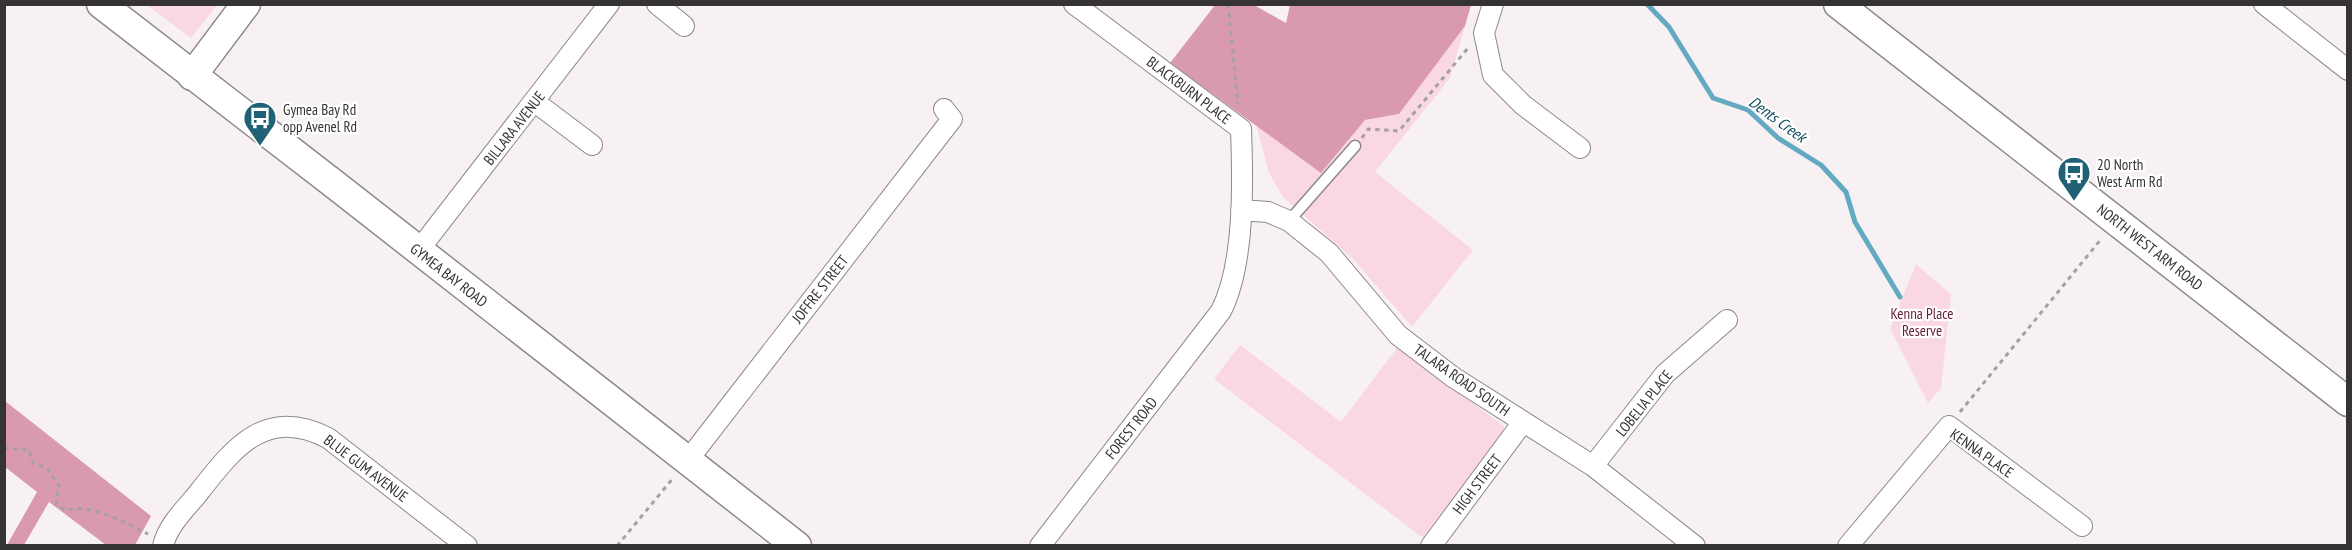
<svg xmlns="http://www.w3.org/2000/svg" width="2352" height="550" font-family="'PT Sans Narrow',sans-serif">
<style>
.green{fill:#f9d8e1}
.forest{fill:#da9aae}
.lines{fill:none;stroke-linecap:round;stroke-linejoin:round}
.stream{stroke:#63a9c2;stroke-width:5}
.lane-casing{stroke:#8e888a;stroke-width:13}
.street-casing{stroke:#8e888a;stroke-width:22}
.secondary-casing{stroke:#8e888a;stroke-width:31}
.path{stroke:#a5a0a1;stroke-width:3;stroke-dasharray:4.5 4.5;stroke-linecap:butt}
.lane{stroke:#fff;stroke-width:10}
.street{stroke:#fff;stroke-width:20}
.secondary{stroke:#fff;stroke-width:28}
.labels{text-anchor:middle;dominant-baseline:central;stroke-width:4.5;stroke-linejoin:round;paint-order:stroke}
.street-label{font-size:15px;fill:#353333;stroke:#fff}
.poi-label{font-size:15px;fill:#353333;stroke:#fff;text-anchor:start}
.park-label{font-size:15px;fill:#671d3c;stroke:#fff}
.water-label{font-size:16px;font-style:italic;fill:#124d60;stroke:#fff}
</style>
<rect width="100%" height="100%" fill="#f8f1f3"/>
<path class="green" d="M147,5H217L191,38Z
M1465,26L1450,78L1375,172L1473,250L1412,327L1354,260L1283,197L1269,173L1256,124L1321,173L1365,120L1399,114Z
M1916,264L1951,294L1941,388L1928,403L1890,328Z
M1240,345L1341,422L1397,348L1504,426L1503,432L1423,538L1214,379Z"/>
<path class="forest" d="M1215,5H1254L1286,23L1290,5H1471L1465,26L1399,114L1365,120L1321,173L1170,63Z
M5,401L151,516L135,545H106L49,502L24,545H7L37,492L5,467Z"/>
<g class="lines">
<path class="stream" d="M1647,4L1669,27L1713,98L1748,110L1778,138L1821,165L1846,192L1855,222L1900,297"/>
<g class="lane-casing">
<path id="lane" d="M1289,221L1355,146"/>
</g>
<g class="street-casing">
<path id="street" d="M657,4L684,26
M1493,4L1484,33L1493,75L1523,105L1580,148
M2264,4L2348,70
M535,102L592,145
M1241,210L1268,212L1289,221L1329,253L1398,335L1453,377L1593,466L1695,546
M418,251L609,4
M688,460L952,119L944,109
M1593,466L1665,374L1727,320
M163,546C167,527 184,510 196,496C232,450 264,405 328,438L467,546
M1040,546L1221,311C1245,264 1243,182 1241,129L1074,4
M1431,546L1523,422
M1848,546L1949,426L2082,526"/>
</g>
<g class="secondary-casing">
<path id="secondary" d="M101,4L334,184L797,546
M1838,4L2348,402
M192,76L246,4"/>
</g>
<path class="path" d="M1228,4L1238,104
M1362,138L1368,129L1399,131L1468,48
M1960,412L2102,238
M4,448L29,450L33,463L47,468L59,486L56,504L65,510C94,504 123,522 148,534
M617,546L674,477"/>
<use href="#lane" class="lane"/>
<use href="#street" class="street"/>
<use href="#secondary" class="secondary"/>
</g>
<defs>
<g id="bus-pin" transform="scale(1.725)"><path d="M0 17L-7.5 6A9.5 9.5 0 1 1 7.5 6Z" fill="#206176" stroke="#fff"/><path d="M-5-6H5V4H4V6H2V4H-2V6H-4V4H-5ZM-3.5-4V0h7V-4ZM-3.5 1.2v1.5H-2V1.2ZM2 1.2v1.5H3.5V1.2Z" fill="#fff"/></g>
</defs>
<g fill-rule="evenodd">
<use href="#bus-pin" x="260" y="118"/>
<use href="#bus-pin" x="2074" y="173"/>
</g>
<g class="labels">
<g class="street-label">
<text transform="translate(1189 90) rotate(37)">BLACKBURN PLACE</text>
<text transform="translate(514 128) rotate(-52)">BILLARA AVENUE</text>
<text transform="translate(2150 247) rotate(38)">NORTH WEST ARM ROAD</text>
<text transform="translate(449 275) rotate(38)">GYMEA BAY ROAD</text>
<text transform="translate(820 289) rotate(-52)">JOFFRE STREET</text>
<text transform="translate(1462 380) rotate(35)">TALARA ROAD SOUTH</text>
<text transform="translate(1644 403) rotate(-51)">LOBELIA PLACE</text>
<text transform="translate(1131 428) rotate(-52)">FOREST ROAD</text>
<text transform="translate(1982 453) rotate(35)">KENNA PLACE</text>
<text transform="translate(366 468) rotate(37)">BLUE GUM AVENUE</text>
<text transform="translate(1477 484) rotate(-53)">HIGH STREET</text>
</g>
<g class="poi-label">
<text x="283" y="109">Gymea Bay Rd<tspan x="283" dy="17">opp Avenel Rd</tspan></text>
<text x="2097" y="164">20 North<tspan x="2097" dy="17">West Arm Rd</tspan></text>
</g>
<g class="park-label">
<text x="1922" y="313">Kenna Place<tspan x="1922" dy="17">Reserve</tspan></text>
</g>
<g class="water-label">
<text transform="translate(1778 119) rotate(36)">Dents Creek</text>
</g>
</g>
<rect width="2352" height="550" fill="none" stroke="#353333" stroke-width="12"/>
</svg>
